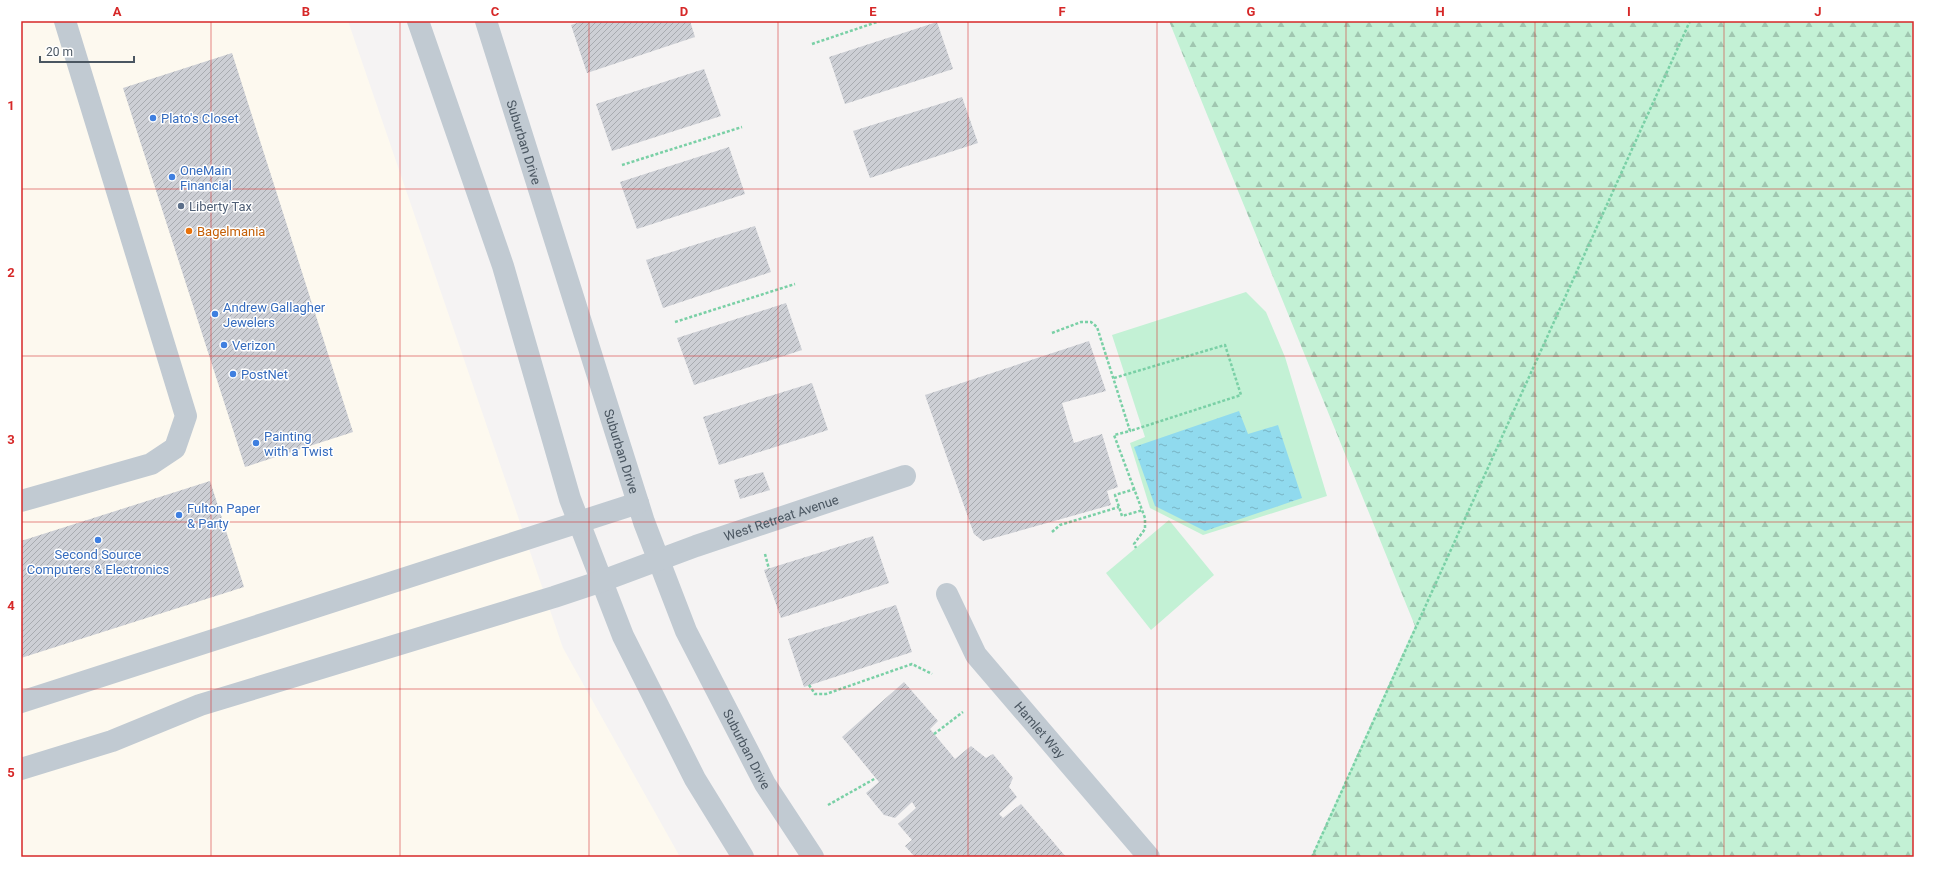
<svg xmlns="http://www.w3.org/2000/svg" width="1935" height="878" viewBox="0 0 1935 878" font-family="Roboto,sans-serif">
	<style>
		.commercial { fill: #fdf9ef }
		.forest { fill: url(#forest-firs) }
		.green { fill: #c3f1d5 }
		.water { fill: url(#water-ripples) }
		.building { fill: url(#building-hatch) }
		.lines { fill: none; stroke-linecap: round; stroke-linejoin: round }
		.path { stroke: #7ad0a6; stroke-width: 2.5; stroke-dasharray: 3 2; stroke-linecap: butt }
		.minor { stroke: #c1cad2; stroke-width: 22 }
		.grid { fill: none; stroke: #d62828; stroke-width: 1; stroke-opacity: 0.55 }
		.shop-dot { fill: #3f7fe0; stroke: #fff; stroke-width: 1.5 }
		.service-dot { fill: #5c6f8a; stroke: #fff; stroke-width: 1.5 }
		.food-dot { fill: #e8710a; stroke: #fff; stroke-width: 1.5 }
		.labels { text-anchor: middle; stroke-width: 3; stroke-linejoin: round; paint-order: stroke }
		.shop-label { font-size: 13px; fill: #366cbe; stroke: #fff; text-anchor: start }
		.street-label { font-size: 13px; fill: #4a5661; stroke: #fff }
		.service-label { font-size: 13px; fill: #4e5e75; stroke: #fff; text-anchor: start }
		.food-label { font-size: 13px; fill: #c56008; stroke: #fff; text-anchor: start }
		.neatline { fill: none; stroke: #d62828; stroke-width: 1.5 }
		.grid-label { font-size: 13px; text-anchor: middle; font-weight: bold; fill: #d62828 }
	</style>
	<defs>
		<pattern id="forest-firs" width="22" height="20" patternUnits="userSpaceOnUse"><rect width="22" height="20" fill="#c3f1d5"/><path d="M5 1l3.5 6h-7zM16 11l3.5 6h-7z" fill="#a0c6b0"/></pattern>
		<pattern id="water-ripples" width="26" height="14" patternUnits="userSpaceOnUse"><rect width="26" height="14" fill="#90daee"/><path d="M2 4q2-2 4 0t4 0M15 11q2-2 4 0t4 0" fill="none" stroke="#78b4c4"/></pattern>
		<pattern id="building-hatch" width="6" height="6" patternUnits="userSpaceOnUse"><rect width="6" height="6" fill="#cdcfd5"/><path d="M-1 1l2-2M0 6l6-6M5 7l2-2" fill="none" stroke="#a8abb0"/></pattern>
	</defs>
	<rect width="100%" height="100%" fill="#f5f3f3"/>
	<path class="commercial" d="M21,21h327l215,627 117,209h-659z"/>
	<path class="forest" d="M1169,21h745v836h-603l104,-231z"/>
	<g class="green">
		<path d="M1246,292l20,20 19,45 42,139 -124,39 -53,-27 -20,-65 15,-6 -33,-102z"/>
		<path d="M1169,520l45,55 -63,55 -45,-57z"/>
	</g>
	<path class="water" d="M1239,411l9,23 30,-9 24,73 -97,33 -50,-25 -21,-59z"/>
	<g class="building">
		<path d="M583,21h107l5,16 -108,36 -16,-48z"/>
		<path d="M937,22l16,47 -108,35 -16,-47z"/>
		<path d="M232,53l121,379 -108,35 -122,-379z"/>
		<path d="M704,69l17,47 -109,35 -16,-47z"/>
		<path d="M962,97l16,46 -108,35 -17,-47z"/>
		<path d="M729,147l16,47 -108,35 -17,-47z"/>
		<path d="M755,226l16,46 -108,36 -17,-48z"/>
		<path d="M786,303l16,47 -108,35 -17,-47z"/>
		<path d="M1089,341l17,50 -44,12 12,40 28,-9 16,53 -11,4 4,14 -128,36 -9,-7 -49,-139z"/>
		<path d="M812,383l16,47 -109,35 -16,-48z"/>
		<path d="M763,472l7,18 -30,9 -6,-19z"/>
		<path d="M210,481l34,106 -223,71v-117z"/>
		<path d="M873,536l16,47 -108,35 -17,-48z"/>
		<path d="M896,605l16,47 -108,35 -16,-48z"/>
		<path d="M904,682l34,39 -8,8 25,30 16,-13 15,12 7,-4 20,24 -4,9 8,10 -18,17 4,4 18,-14 45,53h-151l-10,-11 7,-6 -14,-16 18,-16 -4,-6 -17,16 -11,-3 -18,-22 13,-11 -37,-45z"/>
	</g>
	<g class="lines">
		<g class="path">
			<path d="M812,44l68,-23"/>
			<path d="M622,165l120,-38"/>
			<path d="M675,322l120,-38"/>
			<path d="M1052,333l29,-11h10l6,5 33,104 -16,4 31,83v11l-11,15 2,4"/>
			<path d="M1114,378l111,-33 16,50 -111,36"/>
			<path d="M1135,489l-20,6 7,21 21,-6"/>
			<path d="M1052,532l8,-7 59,-18"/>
			<path d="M765,554l4,15"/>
			<path d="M809,685l6,9h11l86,-30 20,10"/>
			<path d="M934,734l29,-22"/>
			<path d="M828,805l48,-27"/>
			<path d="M1312,857l378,-836"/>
		</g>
		<g class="minor">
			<path d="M418,21l85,245 67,233 53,137 72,143 48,78"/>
			<path id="s1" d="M486,21l158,501 42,109 79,153 48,73"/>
			<path d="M21,501l130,-37 24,-16 11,-32 -121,-395"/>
			<path id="s2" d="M947,594l29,61 173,202"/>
			<path d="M21,702l617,-199"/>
			<path id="s3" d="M21,769l91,-28 88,-36 354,-108 48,-16 94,-35 209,-70"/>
		</g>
	</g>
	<path class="grid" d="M211,21v836M400,21v836M589,21v836M778,21v836M968,21v836M1157,21v836M1346,21v836M1535,21v836M1724,21v836M21,189h1893M21,356h1893M21,522h1893M21,689h1893"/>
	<g class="shop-dot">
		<circle cx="153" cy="118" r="4"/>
		<circle cx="172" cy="177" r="4"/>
		<circle cx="215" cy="314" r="4"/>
		<circle cx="224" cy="345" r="4"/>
		<circle cx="233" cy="374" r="4"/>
		<circle cx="256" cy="443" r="4"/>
		<circle cx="179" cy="515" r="4"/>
		<circle cx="98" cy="540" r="4"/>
	</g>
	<circle class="service-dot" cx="181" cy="206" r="4"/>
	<circle class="food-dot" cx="189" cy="231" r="4"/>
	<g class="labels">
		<g class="shop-label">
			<text x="161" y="123">Plato's Closet</text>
			<text x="180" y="175">OneMain<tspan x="180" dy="15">Financial</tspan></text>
			<text x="223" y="312">Andrew Gallagher<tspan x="223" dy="15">Jewelers</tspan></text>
			<text x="232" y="350">Verizon</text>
			<text x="241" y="379">PostNet</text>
			<text x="264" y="441">Painting<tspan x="264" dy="15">with a Twist</tspan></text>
			<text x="187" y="513">Fulton Paper<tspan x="187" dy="15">&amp; Party</tspan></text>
			<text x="98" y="559" text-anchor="middle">Second Source<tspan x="98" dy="15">Computers &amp; Electronics</tspan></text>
		</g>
		<g class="street-label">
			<text dy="5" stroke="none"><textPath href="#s1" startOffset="127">Suburban Drive</textPath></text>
			<text dy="5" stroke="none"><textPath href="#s1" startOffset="451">Suburban Drive</textPath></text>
			<text dy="5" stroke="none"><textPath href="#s3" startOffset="801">West Retreat Avenue</textPath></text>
			<text dy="5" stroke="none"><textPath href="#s2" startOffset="166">Hamlet Way</textPath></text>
			<text dy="5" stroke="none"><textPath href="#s1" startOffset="775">Suburban Drive</textPath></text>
		</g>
		<g class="service-label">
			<text x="189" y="211">Liberty Tax</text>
		</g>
		<g class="food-label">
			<text x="197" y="236">Bagelmania</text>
		</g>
	</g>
	<rect width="1935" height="878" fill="none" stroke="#ffffff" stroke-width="44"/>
	<path d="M40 56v6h94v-6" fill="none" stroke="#4a5661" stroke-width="2"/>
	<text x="46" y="56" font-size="12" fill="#4a5661" stroke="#ffffff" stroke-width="3" paint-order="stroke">20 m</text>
	<rect x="22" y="22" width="1891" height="834" class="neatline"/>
	<g class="grid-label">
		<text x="117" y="16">A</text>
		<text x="306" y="16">B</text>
		<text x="495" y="16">C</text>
		<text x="684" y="16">D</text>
		<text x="873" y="16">E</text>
		<text x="1062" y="16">F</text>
		<text x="1251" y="16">G</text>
		<text x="1440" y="16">H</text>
		<text x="1629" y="16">I</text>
		<text x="1818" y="16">J</text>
		<text x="11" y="110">1</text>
		<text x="11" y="277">2</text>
		<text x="11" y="444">3</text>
		<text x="11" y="610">4</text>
		<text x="11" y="777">5</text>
	</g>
</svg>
